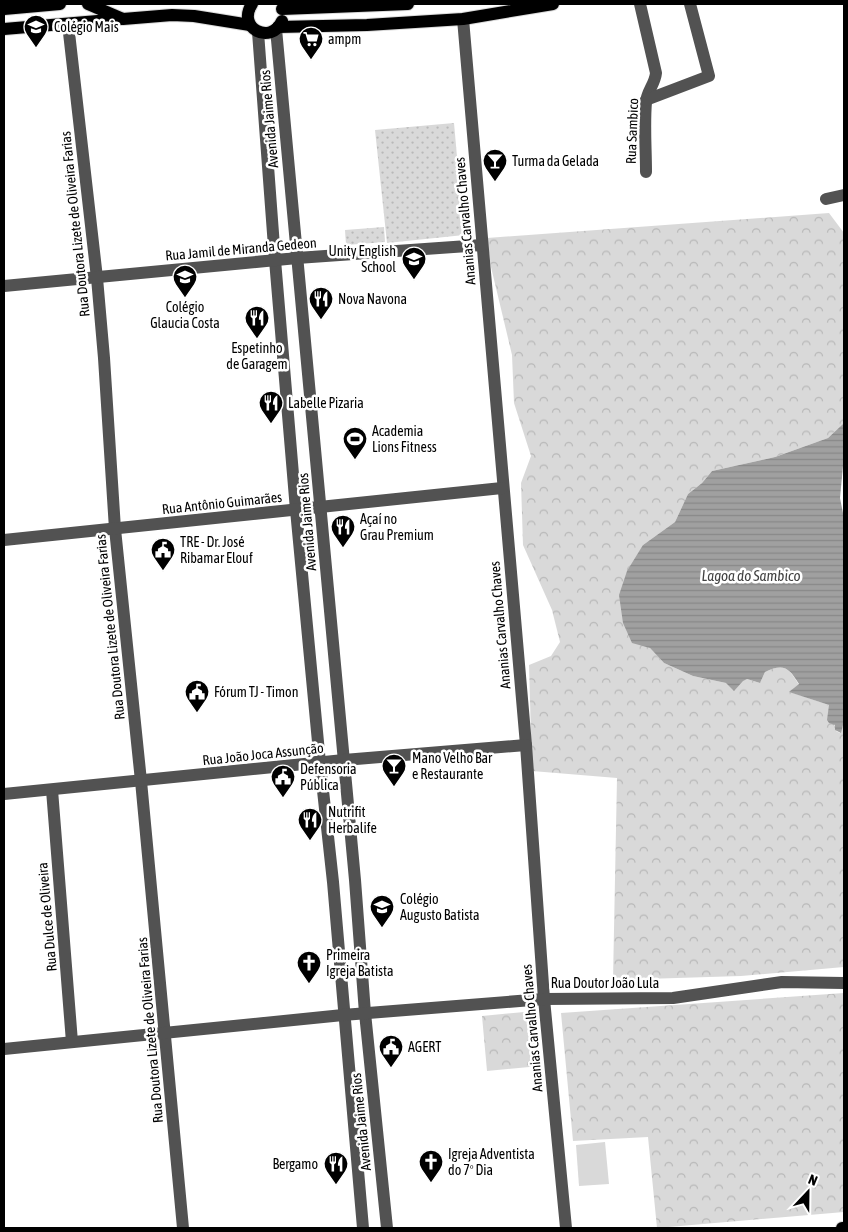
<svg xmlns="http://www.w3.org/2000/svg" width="848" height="1232" viewBox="0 0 848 1232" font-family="'Asap Condensed',sans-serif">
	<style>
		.grass { fill: url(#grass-dots) }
		.forest { fill: url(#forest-crowns) }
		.park { fill: #d9d9d9 }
		.water { fill: url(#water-rules) }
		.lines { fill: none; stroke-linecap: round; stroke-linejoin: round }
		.major-casing { stroke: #dbdbdb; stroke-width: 14 }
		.minor { stroke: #525252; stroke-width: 12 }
		.major { stroke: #000; stroke-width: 12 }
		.labels { text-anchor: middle; stroke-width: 5; stroke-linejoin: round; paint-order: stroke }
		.poi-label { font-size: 14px; fill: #000; stroke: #fff; text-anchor: start }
		.street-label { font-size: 14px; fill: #000; stroke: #fff }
		.water-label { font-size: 15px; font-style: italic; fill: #414141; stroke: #fff }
	</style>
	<defs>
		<pattern id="grass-dots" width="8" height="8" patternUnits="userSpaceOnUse" patternTransform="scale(1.25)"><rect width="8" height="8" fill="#d9d9d9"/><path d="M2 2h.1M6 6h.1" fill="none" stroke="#b8b8b8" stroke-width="1.8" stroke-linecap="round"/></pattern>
		<pattern id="forest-crowns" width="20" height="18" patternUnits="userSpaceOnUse" patternTransform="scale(1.25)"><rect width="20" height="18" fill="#d9d9d9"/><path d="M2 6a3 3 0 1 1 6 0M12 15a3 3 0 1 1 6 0" fill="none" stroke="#b8b8b8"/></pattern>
		<pattern id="water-rules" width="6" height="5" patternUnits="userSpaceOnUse" patternTransform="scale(1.25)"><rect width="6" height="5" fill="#a0a0a0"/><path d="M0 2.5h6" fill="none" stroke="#888"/></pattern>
	</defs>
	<rect width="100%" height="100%" fill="#fff"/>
	<g class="grass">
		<path d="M454,123l10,112 -77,8 -12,-113z"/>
		<path d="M384,227l1,15 -39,3 -1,-15z"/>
	</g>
	<g class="forest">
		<path d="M829,213l15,20v190l-16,15 -53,19 -63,14 -10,12 -14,11 -13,28 -32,23 7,103 14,15 29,13 33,7 21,-4 13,4 5,-11c19,-9 24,-4 34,13l-9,7 39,13 7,26 4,2 4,-12v246l-103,9 -128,4 4,-202 -85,-7 -3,-106 22,-9 9,-14 -8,-32 -29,-65 -2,-62 10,-27 -17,-53 -2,-48 -21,-88 -4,-29z"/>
		<path d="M844,993v219l-187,16 -9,-91 -75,4 -12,-128z"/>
		<path d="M535,1011l5,55 -53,5 -5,-55z"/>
	</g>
	<path class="park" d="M605,1142l4,42 -30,2 -3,-41z"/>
	<path class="water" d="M844,423v41l-1,2 -3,32 4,20v203l-3,12 -6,-3v-5l-6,-2 -2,-3 2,-15 -40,-13 10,-8c-10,-16 -15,-21 -34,-12l-5,11 -13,-4 -4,2 -9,10 -8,-8 -33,-7 -29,-13 -14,-15 -18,-5 -9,-20 -4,-28 8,-24 16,-26 32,-23 13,-28 14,-11 10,-12 63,-14 53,-19z"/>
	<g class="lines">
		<defs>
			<g id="major">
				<path d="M88,4l35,15 49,-4 22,1 56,9"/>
				<path d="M252,4c-16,24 19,42 30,17"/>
				<path d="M4,9l56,-5"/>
				<path d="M282,9l126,-5"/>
				<path d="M278,27l89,-2 96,-6 90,-15"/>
				<path d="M4,29l117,-10"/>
				<path d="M842,1228h2"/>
			</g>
		</defs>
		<use href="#major" class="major-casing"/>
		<g class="minor">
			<path d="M640,4l16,69c-1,11 -9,18 -10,29 -2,23 0,47 0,70"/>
			<path d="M463,19l63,726 18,254 22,229"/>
			<path d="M68,24l29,254 7,80 11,171 26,252 42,447"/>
			<path d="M276,29l79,851 10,133 22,215"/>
			<path d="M258,32l17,228 21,250 24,253 13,119 30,346"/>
			<path d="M646,100l63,-24 -19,-72"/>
			<path d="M826,199l18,-4"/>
			<path d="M4,286l293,-28 185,-13"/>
			<path d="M4,540l498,-52"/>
			<path d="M52,790l20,252"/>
			<path d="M4,794l340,-34 182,-15"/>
			<path d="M4,1049l339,-34 201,-16 129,-1 109,-16 62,1"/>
		</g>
		<use href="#major" class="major"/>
	</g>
	<defs>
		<symbol id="school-pin" viewBox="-11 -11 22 30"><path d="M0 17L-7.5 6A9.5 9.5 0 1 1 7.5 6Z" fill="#000" stroke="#fff"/><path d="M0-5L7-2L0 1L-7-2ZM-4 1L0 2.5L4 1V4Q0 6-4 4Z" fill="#fff"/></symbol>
		<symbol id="supermarket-pin" viewBox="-11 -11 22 30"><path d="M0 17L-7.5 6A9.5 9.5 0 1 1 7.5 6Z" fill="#000" stroke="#fff"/><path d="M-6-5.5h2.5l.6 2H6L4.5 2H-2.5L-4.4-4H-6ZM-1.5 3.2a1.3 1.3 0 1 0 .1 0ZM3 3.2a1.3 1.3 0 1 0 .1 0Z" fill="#fff"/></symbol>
		<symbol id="bar-pin" viewBox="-11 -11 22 30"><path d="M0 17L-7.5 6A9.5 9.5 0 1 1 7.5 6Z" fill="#000" stroke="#fff"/><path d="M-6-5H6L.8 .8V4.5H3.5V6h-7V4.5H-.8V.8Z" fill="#fff"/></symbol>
		<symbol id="restaurant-pin" viewBox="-11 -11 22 30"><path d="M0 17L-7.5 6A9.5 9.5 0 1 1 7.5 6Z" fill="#000" stroke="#fff"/><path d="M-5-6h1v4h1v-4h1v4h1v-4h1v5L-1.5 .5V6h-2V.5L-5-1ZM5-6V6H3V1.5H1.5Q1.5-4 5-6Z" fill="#fff"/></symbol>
		<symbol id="stadium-pin" viewBox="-11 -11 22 30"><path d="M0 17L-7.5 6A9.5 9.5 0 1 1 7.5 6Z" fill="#000" stroke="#fff"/><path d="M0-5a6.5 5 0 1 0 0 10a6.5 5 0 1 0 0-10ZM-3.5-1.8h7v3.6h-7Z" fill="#fff"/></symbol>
		<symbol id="civic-pin" viewBox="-11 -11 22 30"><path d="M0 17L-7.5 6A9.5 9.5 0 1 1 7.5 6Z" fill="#000" stroke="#fff"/><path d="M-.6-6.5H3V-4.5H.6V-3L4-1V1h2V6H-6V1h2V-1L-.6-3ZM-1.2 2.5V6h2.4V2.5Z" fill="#fff"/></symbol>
		<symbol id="church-pin" viewBox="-11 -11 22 30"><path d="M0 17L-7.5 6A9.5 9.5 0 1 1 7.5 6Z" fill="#000" stroke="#fff"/><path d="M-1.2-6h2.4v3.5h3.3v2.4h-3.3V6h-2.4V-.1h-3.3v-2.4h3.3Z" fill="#fff"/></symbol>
	</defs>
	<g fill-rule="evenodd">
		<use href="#school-pin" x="22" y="13" width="28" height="38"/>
		<use href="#supermarket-pin" x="297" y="25" width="28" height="38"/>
		<use href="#bar-pin" x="481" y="147" width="28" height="38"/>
		<use href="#school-pin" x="400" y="245" width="28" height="38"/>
		<use href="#school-pin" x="171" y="263" width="28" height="38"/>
		<use href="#restaurant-pin" x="307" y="285" width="28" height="38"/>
		<use href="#restaurant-pin" x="243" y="304" width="28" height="38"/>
		<use href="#restaurant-pin" x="257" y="389" width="28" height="38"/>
		<use href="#stadium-pin" x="341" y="425" width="28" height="38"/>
		<use href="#restaurant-pin" x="329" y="513" width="28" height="38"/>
		<use href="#civic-pin" x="149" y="536" width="28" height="38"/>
		<use href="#civic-pin" x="183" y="678" width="28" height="38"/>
		<use href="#bar-pin" x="380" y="752" width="28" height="38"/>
		<use href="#civic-pin" x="269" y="763" width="28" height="38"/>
		<use href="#restaurant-pin" x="296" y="806" width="28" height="38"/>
		<use href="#school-pin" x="368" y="893" width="28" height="38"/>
		<use href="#church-pin" x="295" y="949" width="28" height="38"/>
		<use href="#civic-pin" x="377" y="1033" width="28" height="38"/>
		<use href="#church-pin" x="417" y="1148" width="28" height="38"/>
		<use href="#restaurant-pin" x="322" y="1150" width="28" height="38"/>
	</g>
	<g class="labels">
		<g class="poi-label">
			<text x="54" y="32">Colégio Mais</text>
			<text x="328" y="44">ampm</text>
			<text x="512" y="166">Turma da Gelada</text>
			<text x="396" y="256" text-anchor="end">Unity English<tspan x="396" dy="16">School</tspan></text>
			<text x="338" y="304">Nova Navona</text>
			<text x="185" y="312" text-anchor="middle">Colégio<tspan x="185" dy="16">Glaucia Costa</tspan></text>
			<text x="257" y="353" text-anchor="middle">Espetinho<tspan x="257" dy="16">de Garagem</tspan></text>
			<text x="288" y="408">Labelle Pizaria</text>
			<text x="372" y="436">Academia<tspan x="372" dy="16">Lions Fitness</tspan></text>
			<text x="360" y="524">Açaí no<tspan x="360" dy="16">Grau Premium</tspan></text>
			<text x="180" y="547">TRE - Dr. José<tspan x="180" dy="16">Ribamar Elouf</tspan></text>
			<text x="214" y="697">Fórum TJ - Timon</text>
			<text x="412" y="763">Mano Velho Bar<tspan x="412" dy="16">e Restaurante</tspan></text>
			<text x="300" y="774">Defensoria<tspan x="300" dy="16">Pública</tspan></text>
			<text x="328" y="817">Nutrifit<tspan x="328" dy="16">Herbalife</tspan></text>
			<text x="400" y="904">Colégio<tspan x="400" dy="16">Augusto Batista</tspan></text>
			<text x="326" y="960">Primeira<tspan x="326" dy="16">Igreja Batista</tspan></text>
			<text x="408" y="1052">AGERT</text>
			<text x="448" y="1159">Igreja Adventista<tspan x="448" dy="16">do 7º Dia</tspan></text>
			<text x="318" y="1169" text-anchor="end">Bergamo</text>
		</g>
		<g class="street-label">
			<text transform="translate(269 119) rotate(-95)" y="5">Avenida Jaime Rios</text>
			<text transform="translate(632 131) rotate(-88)" y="5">Rua Sambico</text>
			<text transform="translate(465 221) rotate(-95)" y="5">Ananias Carvalho Chaves</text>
			<text transform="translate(75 224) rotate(-96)" y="5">Rua Doutora Lizete de Oliveira Farias</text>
			<text transform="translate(241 249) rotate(-5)" y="5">Rua Jamil de Miranda Gedeon</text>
			<text transform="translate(222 503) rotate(-6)" y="5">Rua Antônio Guimarães</text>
			<text transform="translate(307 522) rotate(-95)" y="5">Avenida Jaime Rios</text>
			<text transform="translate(500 625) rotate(-95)" y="5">Ananias Carvalho Chaves</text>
			<text transform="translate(110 627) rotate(-96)" y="5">Rua Doutora Lizete de Oliveira Farias</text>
			<text transform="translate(263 754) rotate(-6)" y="5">Rua João Joca Assunção</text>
			<text transform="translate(47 917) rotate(-95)" y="5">Rua Dulce de Oliveira</text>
			<text x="605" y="988">Rua Doutor João Lula</text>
			<text transform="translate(532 1028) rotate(-95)" y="5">Ananias Carvalho Chaves</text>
			<text transform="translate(150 1030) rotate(-95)" y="5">Rua Doutora Lizete de Oliveira Farias</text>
			<text transform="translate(361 1122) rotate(-96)" y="5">Avenida Jaime Rios</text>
		</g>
		<g class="water-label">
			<text x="751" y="581">Lagoa do Sambico</text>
		</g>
	</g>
	<rect width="848" height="1232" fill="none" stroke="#000000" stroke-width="10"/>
	<g transform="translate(808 1192) rotate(22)" stroke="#ffffff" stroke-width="4" paint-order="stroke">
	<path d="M0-4L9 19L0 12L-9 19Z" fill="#000000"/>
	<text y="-8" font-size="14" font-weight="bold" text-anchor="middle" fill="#000000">N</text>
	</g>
</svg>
